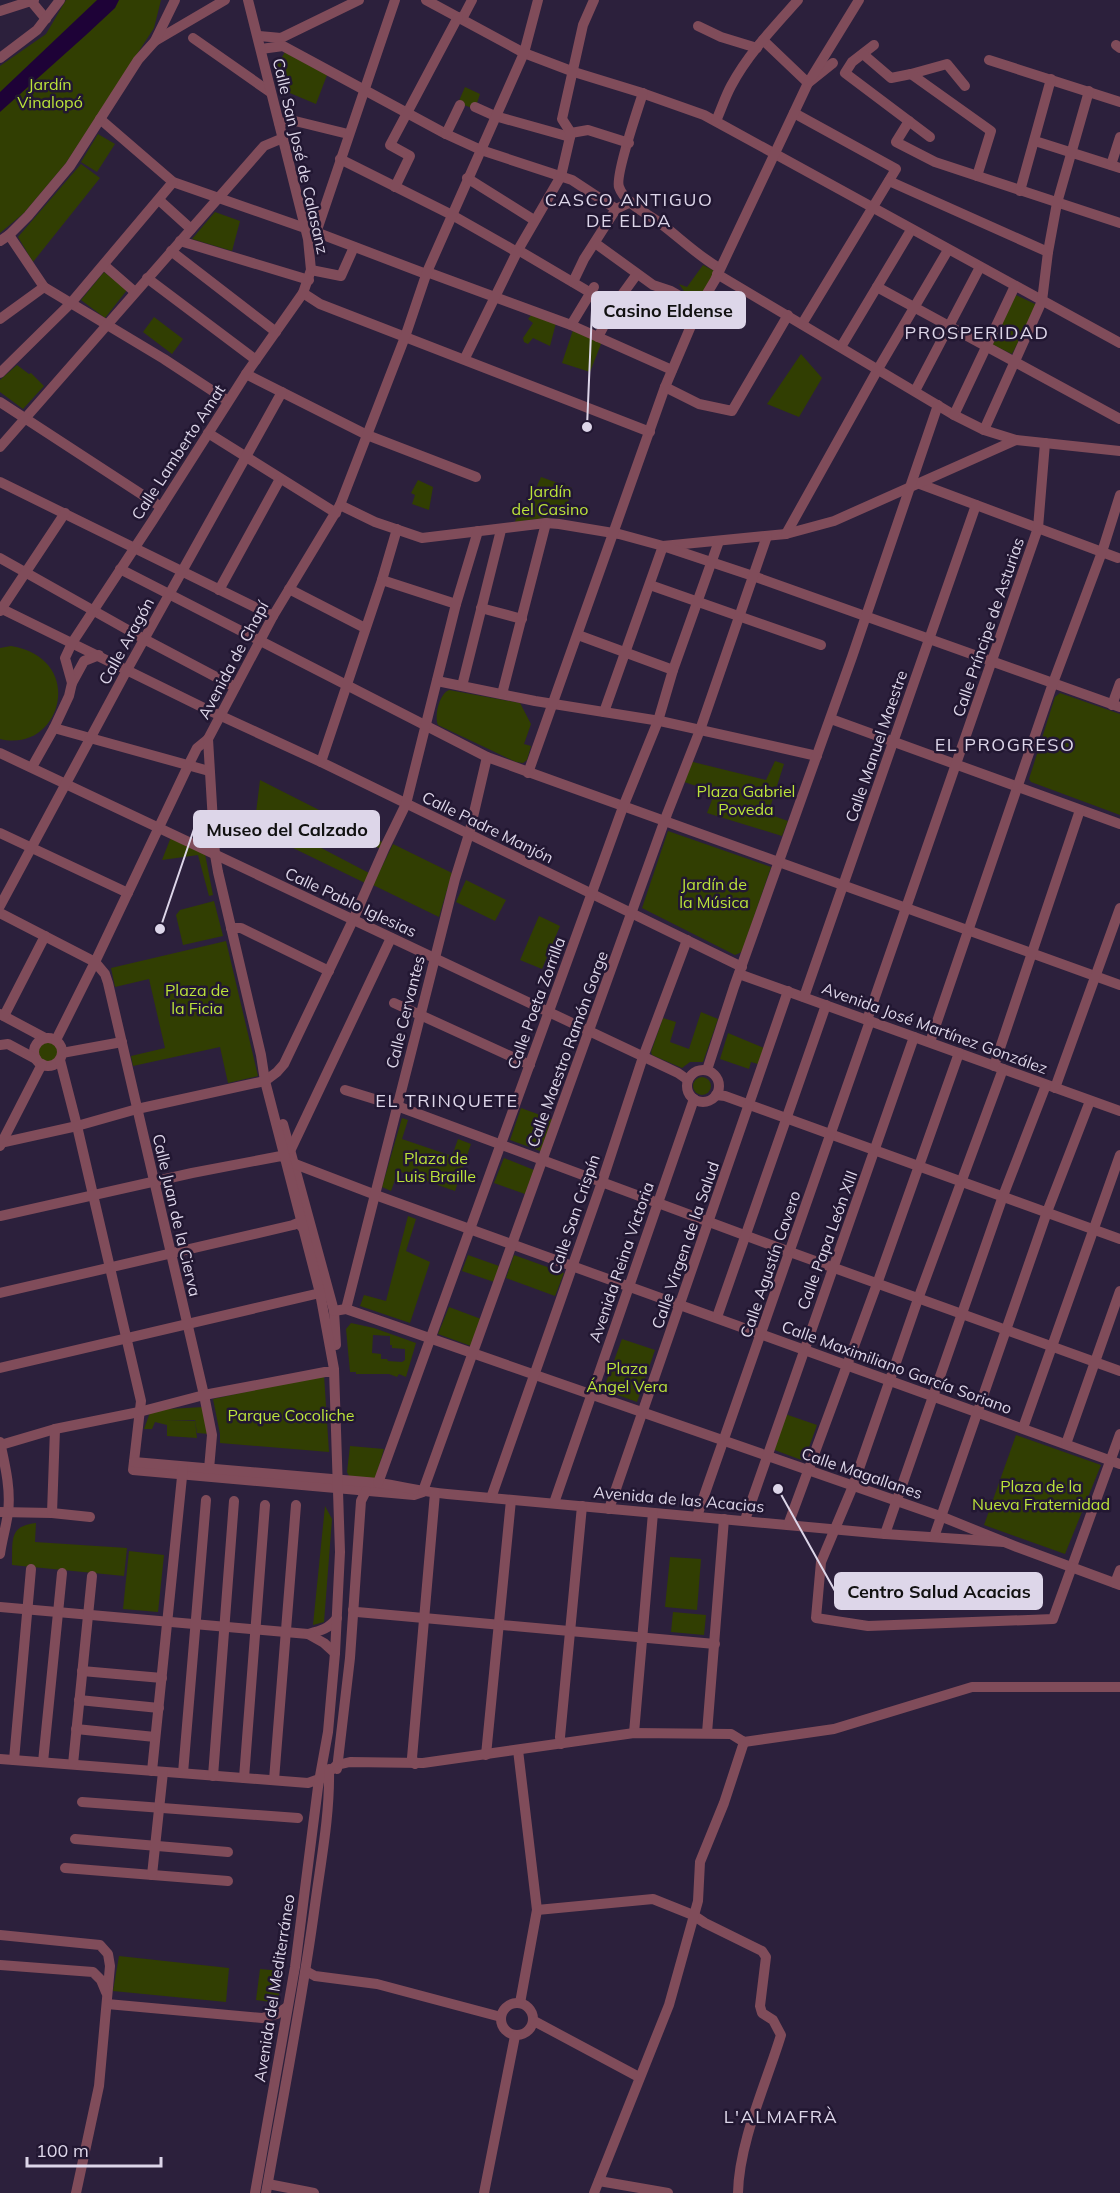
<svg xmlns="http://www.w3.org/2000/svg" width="1120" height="2193" viewBox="0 0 1120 2193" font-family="Mulish,sans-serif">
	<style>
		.green { fill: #313e02; fill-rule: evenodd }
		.water { fill: #1e0237 }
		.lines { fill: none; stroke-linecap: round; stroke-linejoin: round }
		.minor { stroke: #804c5a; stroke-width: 10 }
		.labels { text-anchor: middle; stroke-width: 5; stroke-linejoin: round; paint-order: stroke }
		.park-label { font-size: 16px; fill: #bce43a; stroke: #221732 }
		.street-label { font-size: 16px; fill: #ddd6e9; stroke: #221732 }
		.neighbourhood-label { font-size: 18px; letter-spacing: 1.5px; fill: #ddd6e9; stroke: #221732 }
		.leader { fill: none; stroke: #ddd6e9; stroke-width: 2 }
		.callout-dot { fill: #ddd6e9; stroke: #221732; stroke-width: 2 }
		.callout { fill: #ddd6e9; stroke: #ddd6e9; stroke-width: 2 }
		.callout-label { font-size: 18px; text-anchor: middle; font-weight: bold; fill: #111 }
	</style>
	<rect width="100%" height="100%" fill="#2c203c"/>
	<g class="green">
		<path d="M66,0h95l-7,28 -88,135 -42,50 -24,20v-167l46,-32z"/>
		<path d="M285,52l42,23 -11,29 -38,-16 -4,-18z"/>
		<path d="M465,87l15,7 -5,15 -17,-6z"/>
		<path d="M98,134l17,10 -18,28 -16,-10z"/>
		<path d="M81,164l19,14 -67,84 -15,-25z"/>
		<path d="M215,212l25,9 -8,30 -40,-12z"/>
		<path d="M703,265l13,7 -19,29 -9,-4 -9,-13 8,3z"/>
		<path d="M104,272l23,18 -22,28 -24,-18z"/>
		<path d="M1016,295l21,10 -25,49 -21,-10z"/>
		<path d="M533,313l23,10 -6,23 -17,-8 -5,6 -4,-2 -1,-4 10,-15 -5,-4z"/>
		<path d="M154,317l29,22 -11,15 -29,-22z"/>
		<path d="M574,327l29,12 -13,33 -28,-9z"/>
		<path d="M801,354l21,24 -23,39 -32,-13z"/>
		<path d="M17,365l12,9 2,-1 13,13 -21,23 -23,-17v-12z"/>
		<path d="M541,477l31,11 -8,30 -13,-1 -36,5 6,-17 7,1z"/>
		<path d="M418,480l15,7 -4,23 -17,-6 3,-9 -4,-2z"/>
		<path d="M11,646c77,13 50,108 -11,93v-91z"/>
		<path d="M449,690l71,13 11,21 -7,20 7,2 -4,14 -4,3 -7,-1 -78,-37c-4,-9 1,-31 11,-35z"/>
		<path d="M1060,693l60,21v101l-89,-33 -2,-3 26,-82z"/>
		<path d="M689,761l77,19 9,-19 9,3 -16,50 20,7 -6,15 -75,-23 8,-21 -34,-11z"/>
		<path d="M260,780l124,63 -3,6 -68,-30 -9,20 65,34 -4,10 -111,-54z"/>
		<path d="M668,831l103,36 -29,85 -7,3 -93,-47z"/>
		<path d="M171,837l34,17 8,41 -4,1 -11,-41 -36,5z"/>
		<path d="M393,844l59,29 -13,44 -66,-32z"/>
		<path d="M466,880l40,20 -11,21 -39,-19z"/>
		<path d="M214,901l9,35 -40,9 -7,-30 4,-5z"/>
		<path d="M539,916l21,10 -18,43 -22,-9z"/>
		<path d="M226,941l32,135 -30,7 -8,-36 -87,19 -2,-10 34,-8 -16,-69 -34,8 -4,-19z"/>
		<path d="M701,1012l17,7 -15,43h-13l-8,6 -30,-13 -1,-3 12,-34 13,4 -6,20 19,7z"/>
		<path d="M728,1033l36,15 -6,16 -7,-2 -2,7 -29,-10z"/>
		<circle cx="48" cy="1052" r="10"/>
		<circle cx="702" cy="1086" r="9"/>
		<path d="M521,1108l33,12 -11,32 -33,-12z"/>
		<path d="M402,1118l6,2 -6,19 50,17 6,-17 13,5 -16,47 -57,-20 -7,20 -9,-4z"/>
		<path d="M504,1158l30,12 -9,24 -31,-11z"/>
		<path d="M408,1216l8,3 -10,32 24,11 -20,61 -50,-17 4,-11 22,6z"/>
		<path d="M468,1255l31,11 -5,16 -32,-11z"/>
		<path d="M514,1255l50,18 -9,23 -49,-18z"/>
		<path d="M449,1307l32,12 -10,27 -33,-12z"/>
		<path d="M351,1323l23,5 42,15 -10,34 -7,-3 -2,3 -8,-3h-33v-2h-6l-4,-43zM373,1335l17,1v9h2v3l13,1v11l-3,2 -14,-1 -1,-2h-6v-5l-9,-1z"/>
		<path d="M622,1339l33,11 -18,52 -30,-11 -2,-6z"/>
		<path d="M324,1375l5,77 -109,-9v-9l-7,-35z"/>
		<path d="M203,1407l7,27 -13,-1 -2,-13h-27l27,1 2,17 -30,-2v-11l-12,-3 -3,7h-8l7,-19z"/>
		<path d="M785,1414l32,11 -13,36 -32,-12z"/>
		<path d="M1016,1435l85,30 -36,89 -81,-29z"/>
		<path d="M350,1446l34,3 -9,31 -26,-4 -2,-4z"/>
		<path d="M325,1506l7,13 -8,103 -11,3z"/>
		<path d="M36,1523l-1,19 92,6 -3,28 -112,-11c1,-24 -4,-39 24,-42z"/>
		<path d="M129,1551l35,4 -6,57 -35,-3z"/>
		<path d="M670,1557l31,2 -4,51 -32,-3z"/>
		<path d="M673,1612l33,3 -2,20 -33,-3z"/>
		<path d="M119,1956l110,12 -3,34 -113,-11z"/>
		<path d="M260,1969l22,2 -4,32 -22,-3z"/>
	</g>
	<path class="water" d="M97,0h22l-4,8 -29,27 -86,77v-20z"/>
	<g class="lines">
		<g class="minor">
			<path d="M426,0l98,53 50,19 65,20 65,23 416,228"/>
			<path d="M31,1l15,18"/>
			<path d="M0,11l34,-11"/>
			<path d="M462,19l10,-19"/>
			<path d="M698,26l23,11 36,11"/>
			<path d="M259,36l22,2 78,-38"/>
			<path d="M193,38l77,54"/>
			<path d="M763,40l45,43 25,-20"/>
			<path d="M155,41l70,-41"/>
			<path d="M874,45l-22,17 -7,11 85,64"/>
			<path d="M1116,45l4,3"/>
			<path d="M261,49l22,-3 163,88 35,16 91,30 44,29"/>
			<path d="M863,54l28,24 20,-4 36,-10 18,22"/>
			<path d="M0,58l37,-28 23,-30"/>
			<path d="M989,60l131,42"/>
			<path d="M911,74l80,57 -14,45"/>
			<path d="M643,93c-5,15 -28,83 -24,94 6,17 28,26 41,36 20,15 37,32 59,45"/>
			<path d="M475,107l20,9 75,21"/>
			<path d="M794,113l102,56 -94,155"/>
			<path d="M100,119l73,63 132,46 121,46"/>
			<path d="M716,121c5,-11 9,-24 15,-35 17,-32 43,-59 67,-86"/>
			<path d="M909,121l-13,21 39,20 185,61"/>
			<path d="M279,123l16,-2 53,13"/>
			<path d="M571,133l17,-3 41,13"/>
			<path d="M446,134l14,-29"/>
			<path d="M1035,141l85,27"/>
			<path d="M340,159l112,56 65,37"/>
			<path d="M1111,165l9,-28"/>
			<path d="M467,178l67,42"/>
			<path d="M889,181l159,71"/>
			<path d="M395,187l15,-31 -20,-11 68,-128"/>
			<path d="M1020,191l31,-112"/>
			<path d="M159,200l32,29"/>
			<path d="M316,233l79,-233"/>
			<path d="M9,235l35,52 120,72 64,42"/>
			<path d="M0,241l9,-6 19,-19 42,-50 68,-106 17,-19 20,-41"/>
			<path d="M180,241l129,39"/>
			<path d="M595,243l58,42 18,6 28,16"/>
			<path d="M518,250l73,43"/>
			<path d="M171,251l105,81"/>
			<path d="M104,265l31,27"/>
			<path d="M311,270l30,6 13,-29"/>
			<path d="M427,272l144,53 101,45"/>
			<path d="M717,274l237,141 30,15 32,10 104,11"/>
			<path d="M147,278l109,82"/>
			<path d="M573,282l11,-23 32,-50 15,-7"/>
			<path d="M877,287l243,132"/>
			<path d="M303,293l17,11 330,128"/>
			<path d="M0,319l44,-32"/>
			<path d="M571,325l23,-38"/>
			<path d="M598,337l18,-34 21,-29"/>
			<path d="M841,347l70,-117"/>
			<path d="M465,358l53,-108 43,-74 10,-43 -9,-14 21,-94 11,-25"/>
			<path d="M0,373l71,-70 102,-121"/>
			<path d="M246,374l121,61 109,42"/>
			<path d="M665,387l34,17 33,7 56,-96"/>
			<path d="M915,391l65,-124"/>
			<path d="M0,402l161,105"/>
			<path d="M954,415l61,-129"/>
			<path d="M984,430l58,-129 6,-49 9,-49 32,-112"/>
			<path d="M208,433l128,80"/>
			<path d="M0,447l264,-301 19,-8"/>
			<path d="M0,482l273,134"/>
			<path d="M920,484l198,74"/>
			<path d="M340,505l35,17 47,16 124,-15 13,1 60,10 44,12 123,-12 48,-13 182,-81"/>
			<path d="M786,534l92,-165 70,-119"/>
			<path d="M0,558l144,81 91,48"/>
			<path d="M120,569l367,188 633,228"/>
			<path d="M382,580l74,24"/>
			<path d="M650,585l171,60"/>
			<path d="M289,589l76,39"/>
			<path d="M219,590l61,-111"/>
			<path d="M0,608l206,101 115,53 421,205"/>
			<path d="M481,608l41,11"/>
			<path d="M0,611l65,-98"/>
			<path d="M578,635l95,35"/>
			<path d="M437,681l98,20 125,20 157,35"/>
			<path d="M72,683l12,-22 15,-6"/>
			<path d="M462,686l39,-156"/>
			<path d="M502,694l44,-171"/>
			<path d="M1112,705l8,-22"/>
			<path d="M604,712l59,-166 90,30 367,131"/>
			<path d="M831,719l289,105"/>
			<path d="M54,728l155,43"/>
			<path d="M0,753l678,320 10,7"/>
			<path d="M321,762l61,-182 15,-51"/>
			<path d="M32,767l22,-39 15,-32 3,-13 -7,-25 7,-15 81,-123 93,-146 57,-81 8,-23 -3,-31 -60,-239"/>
			<path d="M528,773l137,-386 34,-80 16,-27 93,-197 51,-83"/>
			<path d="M0,833l128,60"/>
			<path d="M0,906l127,-236 155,-278"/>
			<path d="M0,913l95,49 10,12 3,9 96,412 8,40 -3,34 1,5"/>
			<path d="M231,928h10l88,43"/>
			<path d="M739,974l381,137"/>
			<path d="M804,997l172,-492"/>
			<path d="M394,1003l136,62"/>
			<path d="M0,1014l45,24"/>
			<path d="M4,1016l41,-80"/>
			<path d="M867,1020l171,-492 7,-85"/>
			<circle cx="48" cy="1052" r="14"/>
			<path d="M56,1040l39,-78 93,-196 9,-18 11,-9"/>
			<path d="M930,1042l123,-359 49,-131 18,-57"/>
			<path d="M0,1045l8,-1 28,15"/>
			<path d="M62,1053l60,-11"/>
			<path d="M60,1060l17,66 64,275 -8,69 281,25 9,-3"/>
			<path d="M994,1066l86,-256"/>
			<path d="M1003,1069l-85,230 -65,187 -32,76 -5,56 52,8 185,-7 67,-185"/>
			<path d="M707,1070l27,-83 118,-330 86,-252"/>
			<circle cx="703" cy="1086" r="16"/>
			<path d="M1055,1088l65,-180"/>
			<path d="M345,1090l52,16 393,146 330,119"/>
			<path d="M716,1095l9,1 395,143"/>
			<path d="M283,1124l51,187 2,34"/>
			<path d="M0,1143l77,-17 60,-17 128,-28 12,-9 7,-8 69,-144 32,-73 21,-43 50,-200 22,-73"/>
			<path d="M0,1146l42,-82"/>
			<path d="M291,1149l100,-211"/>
			<path d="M0,1216l192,-43 89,-17 14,8 86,33 739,267"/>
			<path d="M0,1293l293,-68 5,-2 6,6"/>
			<path d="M346,1309l109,-430 14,-45 18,-77"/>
			<path d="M334,1311l12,-2 594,207 77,31 103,38"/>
			<path d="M717,1317l109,-312"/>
			<path d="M0,1368l320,-75"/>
			<path d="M1023,1428l97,-273"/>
			<path d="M0,1442c5,23 11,47 8,71 -2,14 -6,27 -8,41"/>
			<path d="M1066,1444l54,-153"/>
			<path d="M1,1445l54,-16 84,-17 65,-17 121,-23h9"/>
			<path d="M134,1462l244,21c23,3 45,9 69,11l438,40 119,8"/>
			<path d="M378,1483l245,-676 35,-86 15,-51 46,-129"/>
			<path d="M423,1491l244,-677 33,-84 67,-194"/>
			<path d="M491,1498l111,-316 41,-125 44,-117"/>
			<path d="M554,1503l140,-404"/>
			<path d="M609,1509l179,-518"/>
			<path d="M0,1512l52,1 38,4"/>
			<path d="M52,1513l3,-84"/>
			<path d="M697,1516l173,-495"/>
			<path d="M745,1520l169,-483"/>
			<path d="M788,1525l89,-241 82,-231"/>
			<path d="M885,1534l118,-338 43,-111"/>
			<path d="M934,1537l113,-325 43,-111"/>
			<path d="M1115,1583l5,-13"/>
			<path d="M0,1607l308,27c12,-3 21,-5 29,-16"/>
			<path d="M353,1610l4,2 358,32"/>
			<path d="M308,1634l16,9 11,10"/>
			<path d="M82,1671l80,7"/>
			<path d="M79,1700l80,8"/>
			<path d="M76,1729l79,8"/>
			<path d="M634,1733l19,-220"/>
			<path d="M707,1733l17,-214"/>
			<path d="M561,1744l-1,-7 22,-231"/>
			<path d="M518,1750l19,160 -17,93"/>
			<path d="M486,1755l25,-255"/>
			<path d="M0,1759l308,24 14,-5 15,-13 13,-3 73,1 211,-30 97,1 13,8 90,-13 138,-42h148"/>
			<path d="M14,1760l17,-191"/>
			<path d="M43,1762l19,-189"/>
			<path d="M73,1764l19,-188"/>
			<path d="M415,1764l-3,-6 23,-265"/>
			<path d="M337,1769l13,-111 11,-157 5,-10"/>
			<path d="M152,1771l31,-304"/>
			<path d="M183,1773l23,-273"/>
			<path d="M213,1776l21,-275"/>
			<path d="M244,1778l21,-273"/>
			<path d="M274,1780l22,-275"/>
			<path d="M82,1802l216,16"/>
			<path d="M75,1839l153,13"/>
			<path d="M65,1868l163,13"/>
			<path d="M152,1875l11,-103"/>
			<path d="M537,1910l116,-11 40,16 12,8 57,28 4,6 -6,49 2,7 11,7 8,15c-15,49 -42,107 -43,158"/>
			<path d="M0,1935l100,10 8,9 2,12 -11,120 -23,107"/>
			<path d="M0,1965l93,7 8,8 5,12"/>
			<path d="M306,1971l9,5 62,8 124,33"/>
			<circle cx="517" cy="2019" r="16"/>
			<path d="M107,2004l155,14 15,-4 10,-7"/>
			<path d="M534,2021l103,55h3"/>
			<path d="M599,2181l69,12"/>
			<path d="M268,2184l46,9"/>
			<path d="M255,2193l40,-226 23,-180 10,-55 7,-79 5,-101 -6,-183 -14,-76 -55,-212 -4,-26 -43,-183 -3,-17 -7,-116 65,-123 67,-111 65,-168 22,-65 97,-219 14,-53"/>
			<path d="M266,2193c17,-96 36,-191 49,-288 6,-45 15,-90 14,-136"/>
			<path d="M484,2193l31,-157"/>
			<path d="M594,2193l75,-188 29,-104 2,-39 24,-59 20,-61"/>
		</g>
	</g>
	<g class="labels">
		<g class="park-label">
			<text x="50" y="90">Jardín<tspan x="50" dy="18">Vinalopó</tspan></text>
			<text x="550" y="497">Jardín<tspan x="550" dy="18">del Casino</tspan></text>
			<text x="746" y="797">Plaza Gabriel<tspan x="746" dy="18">Poveda</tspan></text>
			<text x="714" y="890">Jardín de<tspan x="714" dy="18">la Música</tspan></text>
			<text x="197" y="996">Plaza de<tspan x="197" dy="18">la Ficia</tspan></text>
			<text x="436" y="1164">Plaza de<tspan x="436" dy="18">Luis Braille</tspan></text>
			<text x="627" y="1374">Plaza<tspan x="627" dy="18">Ángel Vera</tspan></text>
			<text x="291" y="1421">Parque Cocoliche</text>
			<text x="1041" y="1492">Plaza de la<tspan x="1041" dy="18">Nueva Fraternidad</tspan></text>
		</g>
		<g class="street-label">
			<text transform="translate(301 156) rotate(77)" y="6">Calle San José de Calasanz</text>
			<text transform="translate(178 452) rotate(-57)" y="6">Calle Lamberto Amat</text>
			<text transform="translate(988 627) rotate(-71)" y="6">Calle Príncipe de Asturias</text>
			<text transform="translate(126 641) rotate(-61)" y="6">Calle Aragón</text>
			<text transform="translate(233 660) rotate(-62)" y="6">Avenida de Chapí</text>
			<text transform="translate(876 746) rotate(-71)" y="6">Calle Manuel Maestre</text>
			<text transform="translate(488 827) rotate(26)" y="6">Calle Padre Manjón</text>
			<text transform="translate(351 902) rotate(25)" y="6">Calle Pablo Iglesias</text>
			<text transform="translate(536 1003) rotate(-70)" y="6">Calle Poeta Zorrilla</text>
			<text transform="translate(405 1012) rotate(-76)" y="6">Calle Cervantes</text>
			<text transform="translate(935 1028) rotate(20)" y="6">Avenida José Martínez González</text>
			<text transform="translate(567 1049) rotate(-70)" y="6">Calle Maestro Ramón Gorge</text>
			<text transform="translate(574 1214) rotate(-71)" y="6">Calle San Crispín</text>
			<text transform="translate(177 1215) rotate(77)" y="6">Calle Juan de la Cierva</text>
			<text transform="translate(827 1240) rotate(-70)" y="6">Calle Papa León XIII</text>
			<text transform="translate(685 1245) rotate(-71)" y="6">Calle Virgen de la Salud</text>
			<text transform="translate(621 1262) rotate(-71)" y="6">Avenida Reina Victoria</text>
			<text transform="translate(770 1264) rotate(-71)" y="6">Calle Agustín Cavero</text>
			<text transform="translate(897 1367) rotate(20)" y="6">Calle Maximiliano García Soriano</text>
			<text transform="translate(862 1473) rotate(19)" y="6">Calle Magallanes</text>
			<text transform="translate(679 1499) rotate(5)" y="6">Avenida de las Acacias</text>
			<text transform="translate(274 1988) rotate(-81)" y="6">Avenida del Mediterráneo</text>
		</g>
		<g class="neighbourhood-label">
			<text x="629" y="206">CASCO ANTIGUO<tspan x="629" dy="21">DE ELDA</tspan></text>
			<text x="977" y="339">PROSPERIDAD</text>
			<text x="1005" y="751">EL PROGRESO</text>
			<text x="447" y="1107">EL TRINQUETE</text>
			<text x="781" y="2123">L'ALMAFRÀ</text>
		</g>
	</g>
	<path class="leader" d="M587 427L592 310M160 929L194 829M778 1489L835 1591"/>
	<g class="callout-dot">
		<circle cx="587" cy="427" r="6"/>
		<circle cx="160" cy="929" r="6"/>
		<circle cx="778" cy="1489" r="6"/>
	</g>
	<g class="callout">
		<rect x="592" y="292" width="153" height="36" rx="6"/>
		<rect x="194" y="811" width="185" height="36" rx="6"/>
		<rect x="835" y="1573" width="207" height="36" rx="6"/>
	</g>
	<g class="callout-label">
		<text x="668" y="317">Casino Eldense</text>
		<text x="287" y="836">Museo del Calzado</text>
		<text x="939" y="1598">Centro Salud Acacias</text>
	</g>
	<path d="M27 2157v9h134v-9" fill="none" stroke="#ddd6e9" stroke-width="3"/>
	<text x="36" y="2157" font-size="18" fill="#ddd6e9" stroke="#221732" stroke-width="4.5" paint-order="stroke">100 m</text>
</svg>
